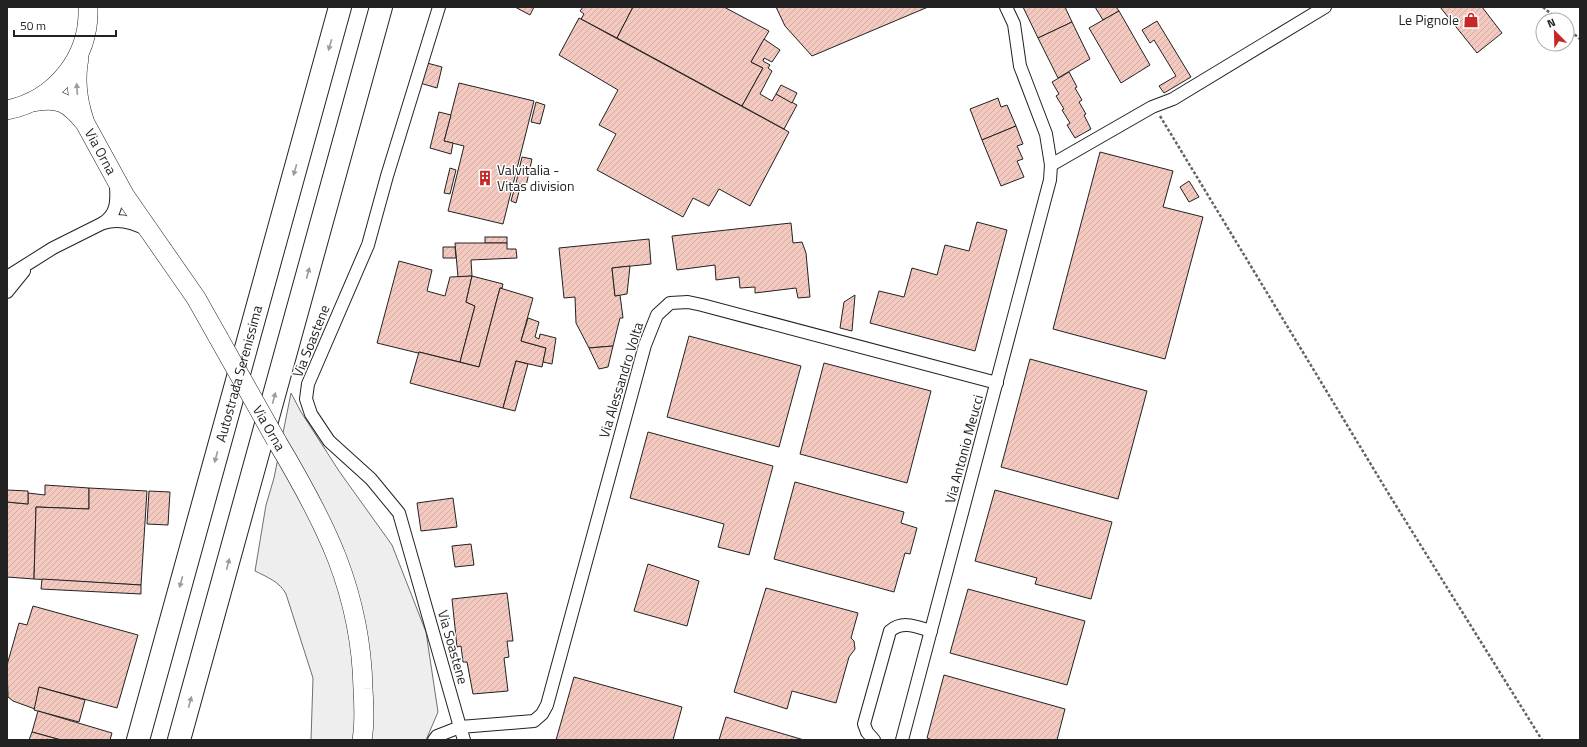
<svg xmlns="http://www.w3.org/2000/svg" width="1587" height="747" viewBox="0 0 1587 747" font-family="'Titillium Web',sans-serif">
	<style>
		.grass { fill: #eee; stroke: #6f6f6f }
		.building { fill: url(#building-hatch); stroke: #222 }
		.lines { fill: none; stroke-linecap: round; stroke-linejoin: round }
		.minor-casing { stroke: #222; stroke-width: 14 }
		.primary-casing { stroke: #222; stroke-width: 20 }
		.motorway-casing { stroke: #222; stroke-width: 24 }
		.path { stroke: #646464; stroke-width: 2.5; stroke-dasharray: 3 2; stroke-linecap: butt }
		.minor { stroke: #fff; stroke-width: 12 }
		.primary { stroke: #fff; stroke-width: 19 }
		.motorway { stroke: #fff; stroke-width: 22 }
		.primary-bridge-casing { stroke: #222; stroke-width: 20; stroke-linecap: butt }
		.primary-bridge { stroke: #fff; stroke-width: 19 }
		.oneway { fill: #9c9c9c }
		.labels { text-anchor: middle; stroke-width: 3; stroke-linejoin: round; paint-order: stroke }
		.poi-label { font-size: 14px; fill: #222; stroke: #fff; text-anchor: end }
		.street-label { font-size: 14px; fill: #222; stroke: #fff }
	</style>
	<defs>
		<pattern id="building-hatch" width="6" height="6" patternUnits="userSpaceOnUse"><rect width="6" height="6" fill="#f3c9c0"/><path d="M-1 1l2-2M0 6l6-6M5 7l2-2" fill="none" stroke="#d0aca5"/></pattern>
	</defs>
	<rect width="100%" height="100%" fill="#fff"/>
	<path class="grass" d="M291,393l10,19 38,59 53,74 34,87 12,80 -12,28h-115l2,-62 -27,-84c-6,-12 -19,-17 -31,-23l11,-66 8,-27z"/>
	<g class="building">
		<path d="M515,7h19l-4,8z"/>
		<path d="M583,7h50l-16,31 -36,-19 3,-5 -4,-3z"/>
		<path d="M633,7h91l45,24 -18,31 12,6 -21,38 -125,-68z"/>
		<path d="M776,7h152l-116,49 -27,-30z"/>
		<path d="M1023,7h42l7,15 -34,16z"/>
		<path d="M1095,7h21l3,4 -16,9z"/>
		<path d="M1440,7h42l20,26 -25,20z"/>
		<path d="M1119,11l31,54 -29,18 -32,-55z"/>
		<path d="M579,18l210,114 -39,74 -31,-17 -10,17 -16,-8 -10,19 -86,-47 19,-36 -17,-9 19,-35 -59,-35z"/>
		<path d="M1157,21l34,56 -27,16 -5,-7 17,-10 -22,-36 -4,3 -8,-13z"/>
		<path d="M1072,22l18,37 -32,19 -20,-40z"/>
		<path d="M764,39l16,11 -8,12 -8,-4 -1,3 7,4 -2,3 4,3 -12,23 12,7 4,-7 21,11 -13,24 -42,-23 21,-38 -12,-6z"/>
		<path d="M427,63l15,4 -5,21 -17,-5z"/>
		<path d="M1069,72l8,15 -2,1 7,12 -3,2 7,12 -2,1 7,14 -16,9 -8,-13 3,-2 -8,-13 2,-1 -8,-13 3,-2 -7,-12z"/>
		<path d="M459,83l75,18 -31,123 -55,-13 16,-65 -20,-5z"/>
		<path d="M781,85l16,8 -5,10 -16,-9z"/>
		<path d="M998,98l3,9 6,-2 9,21 -34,14 -12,-31z"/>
		<path d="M536,102l9,3 -5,19 -9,-2z"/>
		<path d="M439,112l12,3 -7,26 9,2 -2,11 -21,-6z"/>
		<path d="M1016,126l7,18 -6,2 6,13 -6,2 7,16 -23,9 -19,-46z"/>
		<path d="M1100,152l73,19 -10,36 40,10 -38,142 -112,-30z"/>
		<path d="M522,157l10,2 -6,27 -10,-3z"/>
		<path d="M450,168l6,2 -6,24 -6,-1z"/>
		<path d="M1189,181l10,16 -10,5 -9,-15z"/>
		<path d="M516,183l5,1 -5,19 -5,-2z"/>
		<path d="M977,222l30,8 -32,121 -105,-28 9,-32 25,6 8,-29 25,7 8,-30 24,6z"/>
		<path d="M791,223l2,20 9,-1 4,11 4,44 -12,1 -2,-10 -41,5v-6l-15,1 -1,-11 -23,3 -1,-15 -38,5 -5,-34z"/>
		<rect x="485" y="237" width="22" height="6"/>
		<path d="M649,239l2,25 -39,4 3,28 5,-1 3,23h-3l-7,28 -24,2 -13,-25 -1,-26 -11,1 -5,-50z"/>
		<path d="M455,243h52v6h9l1,9 -46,2 1,16 -14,1z"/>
		<path d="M443,247h12l1,11h-13z"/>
		<path d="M399,261l33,9 -5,21 18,5 5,-19 22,-1 -6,26 9,4 -15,56 -41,-10 -1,1 -41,-10z"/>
		<path d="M630,266l-3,28 -12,2 -3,-28z"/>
		<path d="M472,276l31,8 -1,4h-2l-21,79 -19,-5 15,-56 -9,-4z"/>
		<path d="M500,288l33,10 -12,43 25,7 -4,19 -26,-6 -13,47 -93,-25 9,-31 60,15z"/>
		<path d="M855,295l-3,36 -12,-3 4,-26z"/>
		<path d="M528,318l11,4 -4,15 4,2 1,-5 16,4 -4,26 -9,-2 3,-14 -25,-7z"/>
		<path d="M689,336l112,30 -22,81 -112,-30z"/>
		<path d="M613,346l-5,21 -9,2 -10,-21z"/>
		<path d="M1030,359l117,32 -29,108 -117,-32z"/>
		<path d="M516,361l12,3 -13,47 -12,-3z"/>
		<path d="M824,363l107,28 -24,92 -107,-29z"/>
		<path d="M648,432l125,34 -24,89 -31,-8 6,-23 -94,-26z"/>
		<path d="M795,482l109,30 -3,11 16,5 -7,26 -5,-1 -11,39 -120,-33z"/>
		<path d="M45,485l44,3v21l-53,-2 -2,72 -27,-2v-75l21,2v-11l17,2z"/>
		<path d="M89,488l58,3 -6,94 -107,-6 2,-72 53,2z"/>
		<path d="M7,490l21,1v13l-21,-2z"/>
		<path d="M995,490l117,32 -21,77 -56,-15 2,-6 -62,-17z"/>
		<path d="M149,491l21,1 -2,33 -21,-1z"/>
		<path d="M453,498l4,29 -36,4 -4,-28z"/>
		<path d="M471,544l3,21 -19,2 -3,-21z"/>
		<path d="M648,564l51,17 -12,45 -53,-15z"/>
		<path d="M42,579l99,6v9l-100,-5z"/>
		<path d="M766,588l92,25 -7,25 3,3 1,8 -6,8 -13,46 -44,-12 -5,18 -53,-17z"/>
		<path d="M968,589l117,32 -18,64 -117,-32z"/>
		<path d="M507,593l6,48h-6l2,16 -5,1 4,33 -35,3 -6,-32h-4l-2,-16 -4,1 -5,-48z"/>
		<path d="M33,606l105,29 -21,73 -78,-21 -4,22 -22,-8 -5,-4 -1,-32 12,-42 8,2z"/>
		<path d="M944,675l121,34 -8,31h-125l-5,-2z"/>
		<path d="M574,677l108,30 -9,33h-117z"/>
		<path d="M39,687l46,13 -6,22 -45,-12z"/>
		<path d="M38,711l74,22 -2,7h-49l-29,-8z"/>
		<path d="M726,717l78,23h-85z"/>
		<path d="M32,732l29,8h-32z"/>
	</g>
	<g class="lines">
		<defs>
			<g id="minor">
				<path d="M1051,165l101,-58 21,-8 152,-92"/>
				<path d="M103,223c14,-9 14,-22 13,-37"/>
				<path d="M7,277l46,-29 50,-25c16,-5 30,-1 44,7"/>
				<path d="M7,292l17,-21"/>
				<path d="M434,740l3,-4 23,-9 -61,-214 -28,-34 -42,-38 -18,-27 -5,-15 2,-15 60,-139 19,-69 52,-169"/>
				<path d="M464,740l-4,-13 74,-6 8,-7 5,-9 98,-360 12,-30 13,-12 18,-1 14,3 295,78"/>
				<path d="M874,740l-7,-8 -3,-8 26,-93c13,-11 27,-4 41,0"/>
				<path d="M902,740l148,-560 1,-15 -5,-31 -26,-68 -6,-42 -8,-17"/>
			</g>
			<g id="primary">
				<path d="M79,58c-4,21 -2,41 5,62"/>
				<path id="s1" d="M32,102c27,-5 36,0 53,21l40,73 71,102 22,39"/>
				<path d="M7,110c49,-10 83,-53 81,-103"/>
				<path d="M276,440c49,82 85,151 87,249 1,17 2,34 -1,51"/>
			</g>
			<g id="motorway">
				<path id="s2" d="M138,740l202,-733"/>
				<path d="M179,740l202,-733"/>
			</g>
		</defs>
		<use href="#minor" class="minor-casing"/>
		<use href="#primary" class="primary-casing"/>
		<use href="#motorway" class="motorway-casing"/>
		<g class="path">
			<path d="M1543,7l15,13"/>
			<path d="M1567,28l13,11"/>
			<path d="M1160,116l230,380 152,244"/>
		</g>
		<use href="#minor" class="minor"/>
		<use href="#primary" class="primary"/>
		<use href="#motorway" class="motorway"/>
		<defs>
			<path id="primary-bridge" d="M218,337l58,103"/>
		</defs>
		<use href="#primary-bridge" class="primary-bridge-casing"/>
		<use href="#primary-bridge" class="primary-bridge"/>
	</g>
	<defs><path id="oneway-solid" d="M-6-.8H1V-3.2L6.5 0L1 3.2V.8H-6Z"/></defs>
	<g class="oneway">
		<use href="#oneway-solid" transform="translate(330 45) rotate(106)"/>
		<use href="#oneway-solid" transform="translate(77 89) rotate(-94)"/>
		<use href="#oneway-solid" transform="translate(295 170) rotate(106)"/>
		<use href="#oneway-solid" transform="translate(308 273) rotate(-75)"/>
		<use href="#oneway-solid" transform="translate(274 398) rotate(-75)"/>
		<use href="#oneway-solid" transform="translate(216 457) rotate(105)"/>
		<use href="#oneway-solid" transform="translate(228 564) rotate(-75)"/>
		<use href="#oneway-solid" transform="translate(181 582) rotate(105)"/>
		<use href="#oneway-solid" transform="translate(190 702) rotate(-75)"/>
	</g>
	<defs>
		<symbol id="shop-bare" viewBox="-9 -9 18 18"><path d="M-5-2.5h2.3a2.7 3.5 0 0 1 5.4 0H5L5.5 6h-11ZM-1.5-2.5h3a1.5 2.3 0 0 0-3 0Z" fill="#c62828" stroke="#fff" stroke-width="2.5" paint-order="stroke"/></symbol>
		<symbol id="building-bare" viewBox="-9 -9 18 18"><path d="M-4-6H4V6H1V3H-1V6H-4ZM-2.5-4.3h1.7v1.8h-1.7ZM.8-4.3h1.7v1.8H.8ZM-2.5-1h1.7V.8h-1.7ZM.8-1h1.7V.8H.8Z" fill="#c62828" stroke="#fff" stroke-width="2.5" paint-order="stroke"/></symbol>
	</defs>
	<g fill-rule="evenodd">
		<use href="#shop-bare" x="1460" y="9" width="22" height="22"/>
		<use href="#building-bare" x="474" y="167" width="22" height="22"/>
	</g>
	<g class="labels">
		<g class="poi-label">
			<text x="1459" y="25">Le Pignole</text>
			<text x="497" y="175" text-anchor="start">Valvitalia -<tspan x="497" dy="16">Vitas division</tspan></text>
		</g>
		<g class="street-label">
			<text dy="5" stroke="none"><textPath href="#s1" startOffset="94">Via Orna</textPath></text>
			<text transform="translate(311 341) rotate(-68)" y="5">Via Soastene</text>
			<text dy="5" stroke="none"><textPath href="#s2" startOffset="380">Autostrada Serenissima</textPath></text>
			<text transform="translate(621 380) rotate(-73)" y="5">Via Alessandro Volta</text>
			<text transform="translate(269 428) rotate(60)" y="5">Via Orna</text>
			<text transform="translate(964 449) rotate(-75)" y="5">Via Antonio Meucci</text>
			<text transform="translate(453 647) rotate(74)" y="5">Via Soastene</text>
		</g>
	</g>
	<rect width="1587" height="747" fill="none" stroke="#222222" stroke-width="16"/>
	<g transform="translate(1555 32) rotate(337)"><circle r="19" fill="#ffffff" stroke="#a7a7a7"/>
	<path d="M0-3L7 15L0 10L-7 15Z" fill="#c62828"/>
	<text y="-6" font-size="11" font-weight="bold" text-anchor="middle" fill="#222222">N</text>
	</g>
	<path d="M14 30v6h102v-6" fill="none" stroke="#222222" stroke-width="2"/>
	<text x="20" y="30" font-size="12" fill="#222222" stroke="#ffffff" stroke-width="3" paint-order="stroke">50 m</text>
</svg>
